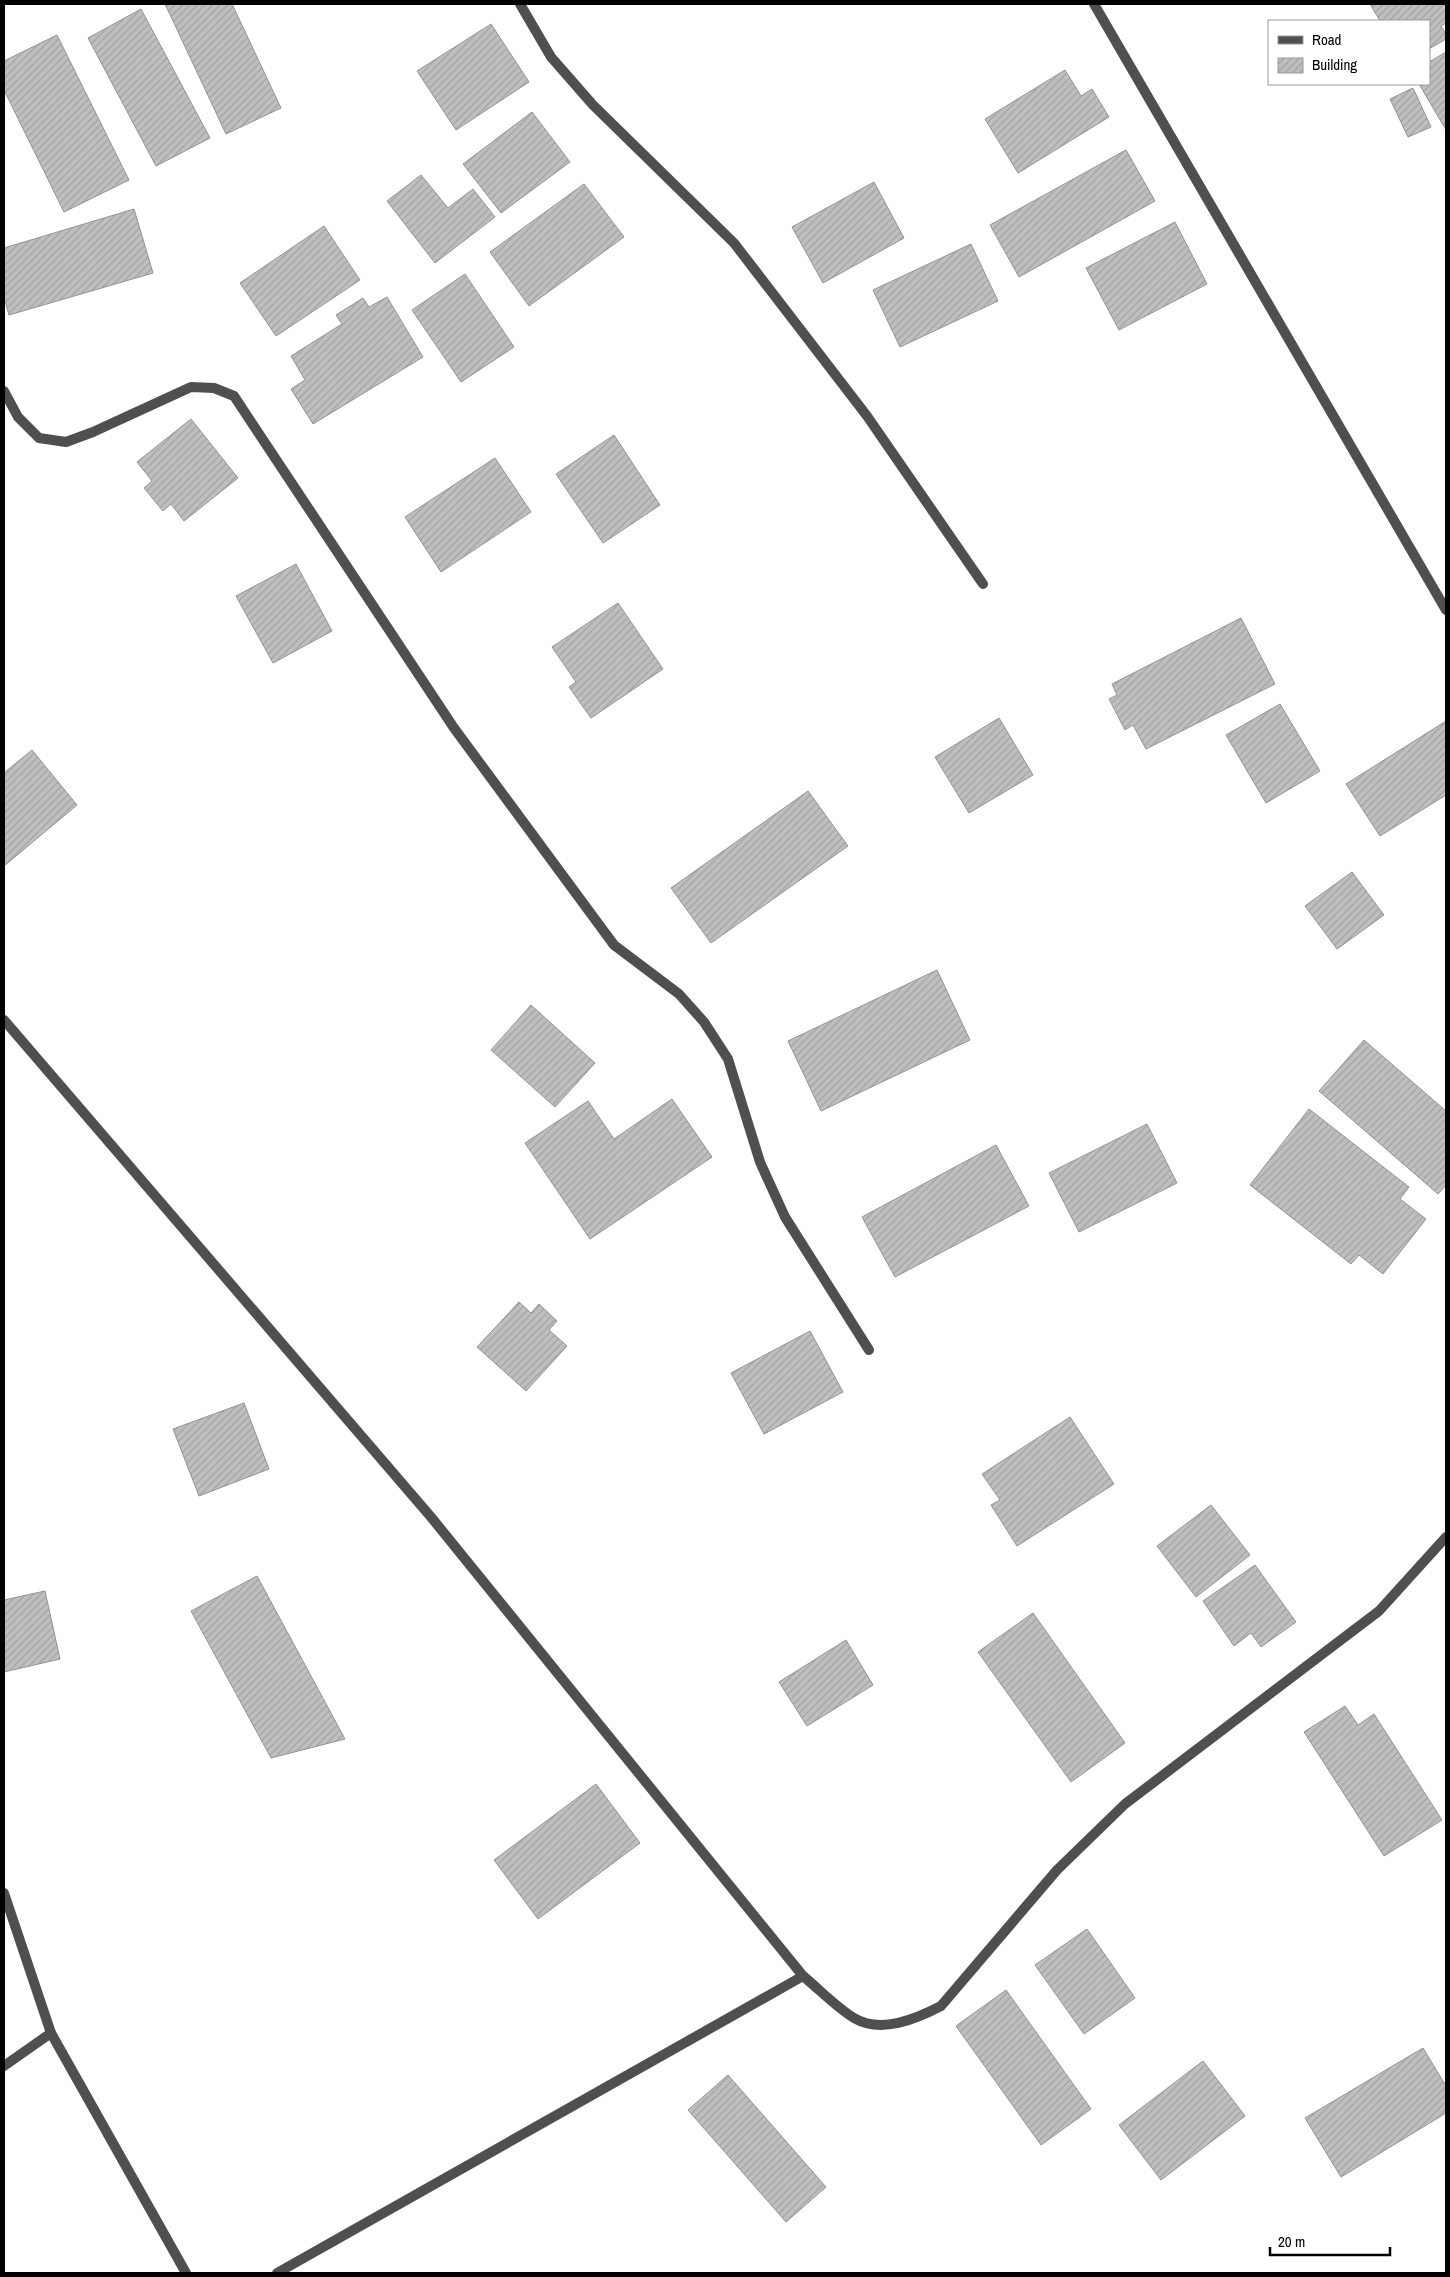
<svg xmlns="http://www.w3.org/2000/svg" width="1450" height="2277" viewBox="0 0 1450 2277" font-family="'Archivo Narrow',sans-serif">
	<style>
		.building { fill: url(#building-hatch); stroke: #939393 }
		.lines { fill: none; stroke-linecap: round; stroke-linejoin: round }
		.minor { stroke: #4f4f4f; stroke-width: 10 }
	</style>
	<defs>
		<pattern id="building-hatch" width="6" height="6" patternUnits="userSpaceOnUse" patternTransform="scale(1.25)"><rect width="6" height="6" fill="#bfbfbf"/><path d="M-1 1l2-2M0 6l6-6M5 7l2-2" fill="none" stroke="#a2a2a2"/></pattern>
	</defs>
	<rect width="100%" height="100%" fill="#fff"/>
	<g class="building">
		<path d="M165,4h67l49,104 -55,26z"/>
		<path d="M1370,4h76v19l-5,3 5,8v5l-17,10v-28h-49z"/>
		<path d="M141,9l69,129 -54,28 -68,-128z"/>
		<path d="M491,24l38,58 -73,48 -39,-59z"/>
		<path d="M57,35l72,145 -65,32 -60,-122v-29z"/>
		<path d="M1446,52v78l-27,-46h10v-22z"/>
		<path d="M1065,70l16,26 11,-7 17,28 -91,56 -33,-54z"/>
		<path d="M1413,88l18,39 -23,10 -18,-38z"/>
		<path d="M532,112l38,50 -69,51 -38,-49z"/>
		<path d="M1126,150l29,51 -136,76 -29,-52z"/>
		<path d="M421,175l27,33 25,-19 22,28 -60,46 -48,-62z"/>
		<path d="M874,182l30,56 -81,45 -31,-56z"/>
		<path d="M584,184l40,53 -95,69 -39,-54z"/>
		<path d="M134,209l19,64 -144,42 -5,-17v-50z"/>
		<path d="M1175,222l32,62 -88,46 -33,-62z"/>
		<path d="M324,226l36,54 -84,56 -36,-53z"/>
		<path d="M971,244l27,57 -98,46 -27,-57z"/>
		<path d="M465,274l49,73 -53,35 -49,-72z"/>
		<path d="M387,297l36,60 -110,67 -22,-35 14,-9 -14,-24 51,-32 -6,-9 27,-17 6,9z"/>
		<path d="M191,419l47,59 -54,43 -13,-17 -8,7 -19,-23 8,-7 -15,-19z"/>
		<path d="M614,435l46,70 -57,38 -47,-69z"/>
		<path d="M495,458l36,54 -90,60 -36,-55z"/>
		<path d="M296,564l36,67 -59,32 -37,-67z"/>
		<path d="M618,603l45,66 -72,49 -22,-31 7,-5 -24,-35z"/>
		<path d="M1241,618l34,66 -129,65 -13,-24 -8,5 -16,-31 8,-4 -5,-11z"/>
		<path d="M1280,704l40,67 -54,32 -40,-68z"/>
		<path d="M999,718l34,57 -64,38 -34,-56z"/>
		<path d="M1446,721v74l-66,41 -34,-52z"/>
		<path d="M32,750l45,55 -73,61v-93z"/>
		<path d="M808,791l40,55 -137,97 -40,-55z"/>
		<path d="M1352,872l32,43 -47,34 -32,-43z"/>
		<path d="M937,970l33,70 -149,71 -33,-70z"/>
		<path d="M531,1005l64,58 -40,44 -64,-57z"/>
		<path d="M1364,1040l82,71v74l-8,9 -119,-103z"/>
		<path d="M672,1099l40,58 -122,82 -65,-96 63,-42 26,38z"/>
		<path d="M1309,1109l100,78 -9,12 26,20 -43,55 -24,-19 -8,9 -101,-79z"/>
		<path d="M1147,1124l30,59 -98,49 -30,-59z"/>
		<path d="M996,1145l33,61 -134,71 -33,-60z"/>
		<path d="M519,1302l12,11 8,-9 18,17 -8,9 18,16 -41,45 -49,-44z"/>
		<path d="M810,1331l33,61 -79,42 -33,-61z"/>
		<path d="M244,1403l25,66 -70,27 -26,-67z"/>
		<path d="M1070,1417l44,67 -97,62 -26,-41 9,-5 -18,-26z"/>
		<path d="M1211,1505l39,50 -54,42 -39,-51z"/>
		<path d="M1255,1565l41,57 -35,25 -10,-14 -17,13 -31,-45z"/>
		<path d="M257,1576l88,163 -74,19 -80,-147z"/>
		<path d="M45,1591l15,68 -56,13v-72z"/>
		<path d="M1033,1613l92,130 -54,39 -93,-130z"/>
		<path d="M846,1640l27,45 -66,41 -28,-44z"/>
		<path d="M1345,1706l13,19 16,-11 68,106 -58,36 -80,-124z"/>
		<path d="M596,1784l44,59 -102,76 -44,-59z"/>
		<path d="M1087,1929l48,69 -51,36 -49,-69z"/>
		<path d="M1006,1990l85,119 -50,36 -85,-119z"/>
		<path d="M1423,2048l23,38v27l-105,64 -36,-59z"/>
		<path d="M1203,2061l42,55 -84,64 -42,-55z"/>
		<path d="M728,2075l98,112 -40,35 -98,-112z"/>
	</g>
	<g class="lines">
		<g class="minor">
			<path d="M520,4l31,53 42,48 141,138 133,173 116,168"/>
			<path d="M1094,4l352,606"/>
			<path d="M4,391l14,26 21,21 27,4 27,-10 98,-45 23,1 20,8 220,332 160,217 65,49 25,28 24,37 32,103 25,55 84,133"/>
			<path d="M4,1020l427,497 372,459c16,13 33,31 51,42 27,16 62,1 87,-12l116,-136 68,-66 254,-193 67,-74"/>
			<path d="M4,1893l47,140 135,240"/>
			<path d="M4,2066l47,-33"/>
			<path d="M277,2273l526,-297"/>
		</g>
	</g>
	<rect width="1450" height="2277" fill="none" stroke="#000000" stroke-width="10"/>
	<rect x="1268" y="20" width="162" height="65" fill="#ffffff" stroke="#999999"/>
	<rect x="1278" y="36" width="25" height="8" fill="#4f4f4f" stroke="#999999"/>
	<text x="1312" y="45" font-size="15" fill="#000000">Road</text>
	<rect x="1278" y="58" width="25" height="15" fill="url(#building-hatch)" stroke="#999999"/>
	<text x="1312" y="70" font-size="15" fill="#000000">Building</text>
	<path d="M1270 2247v8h120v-8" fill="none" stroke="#000000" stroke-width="2.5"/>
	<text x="1278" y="2247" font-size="15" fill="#000000" stroke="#ffffff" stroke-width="4" paint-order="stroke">20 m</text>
</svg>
